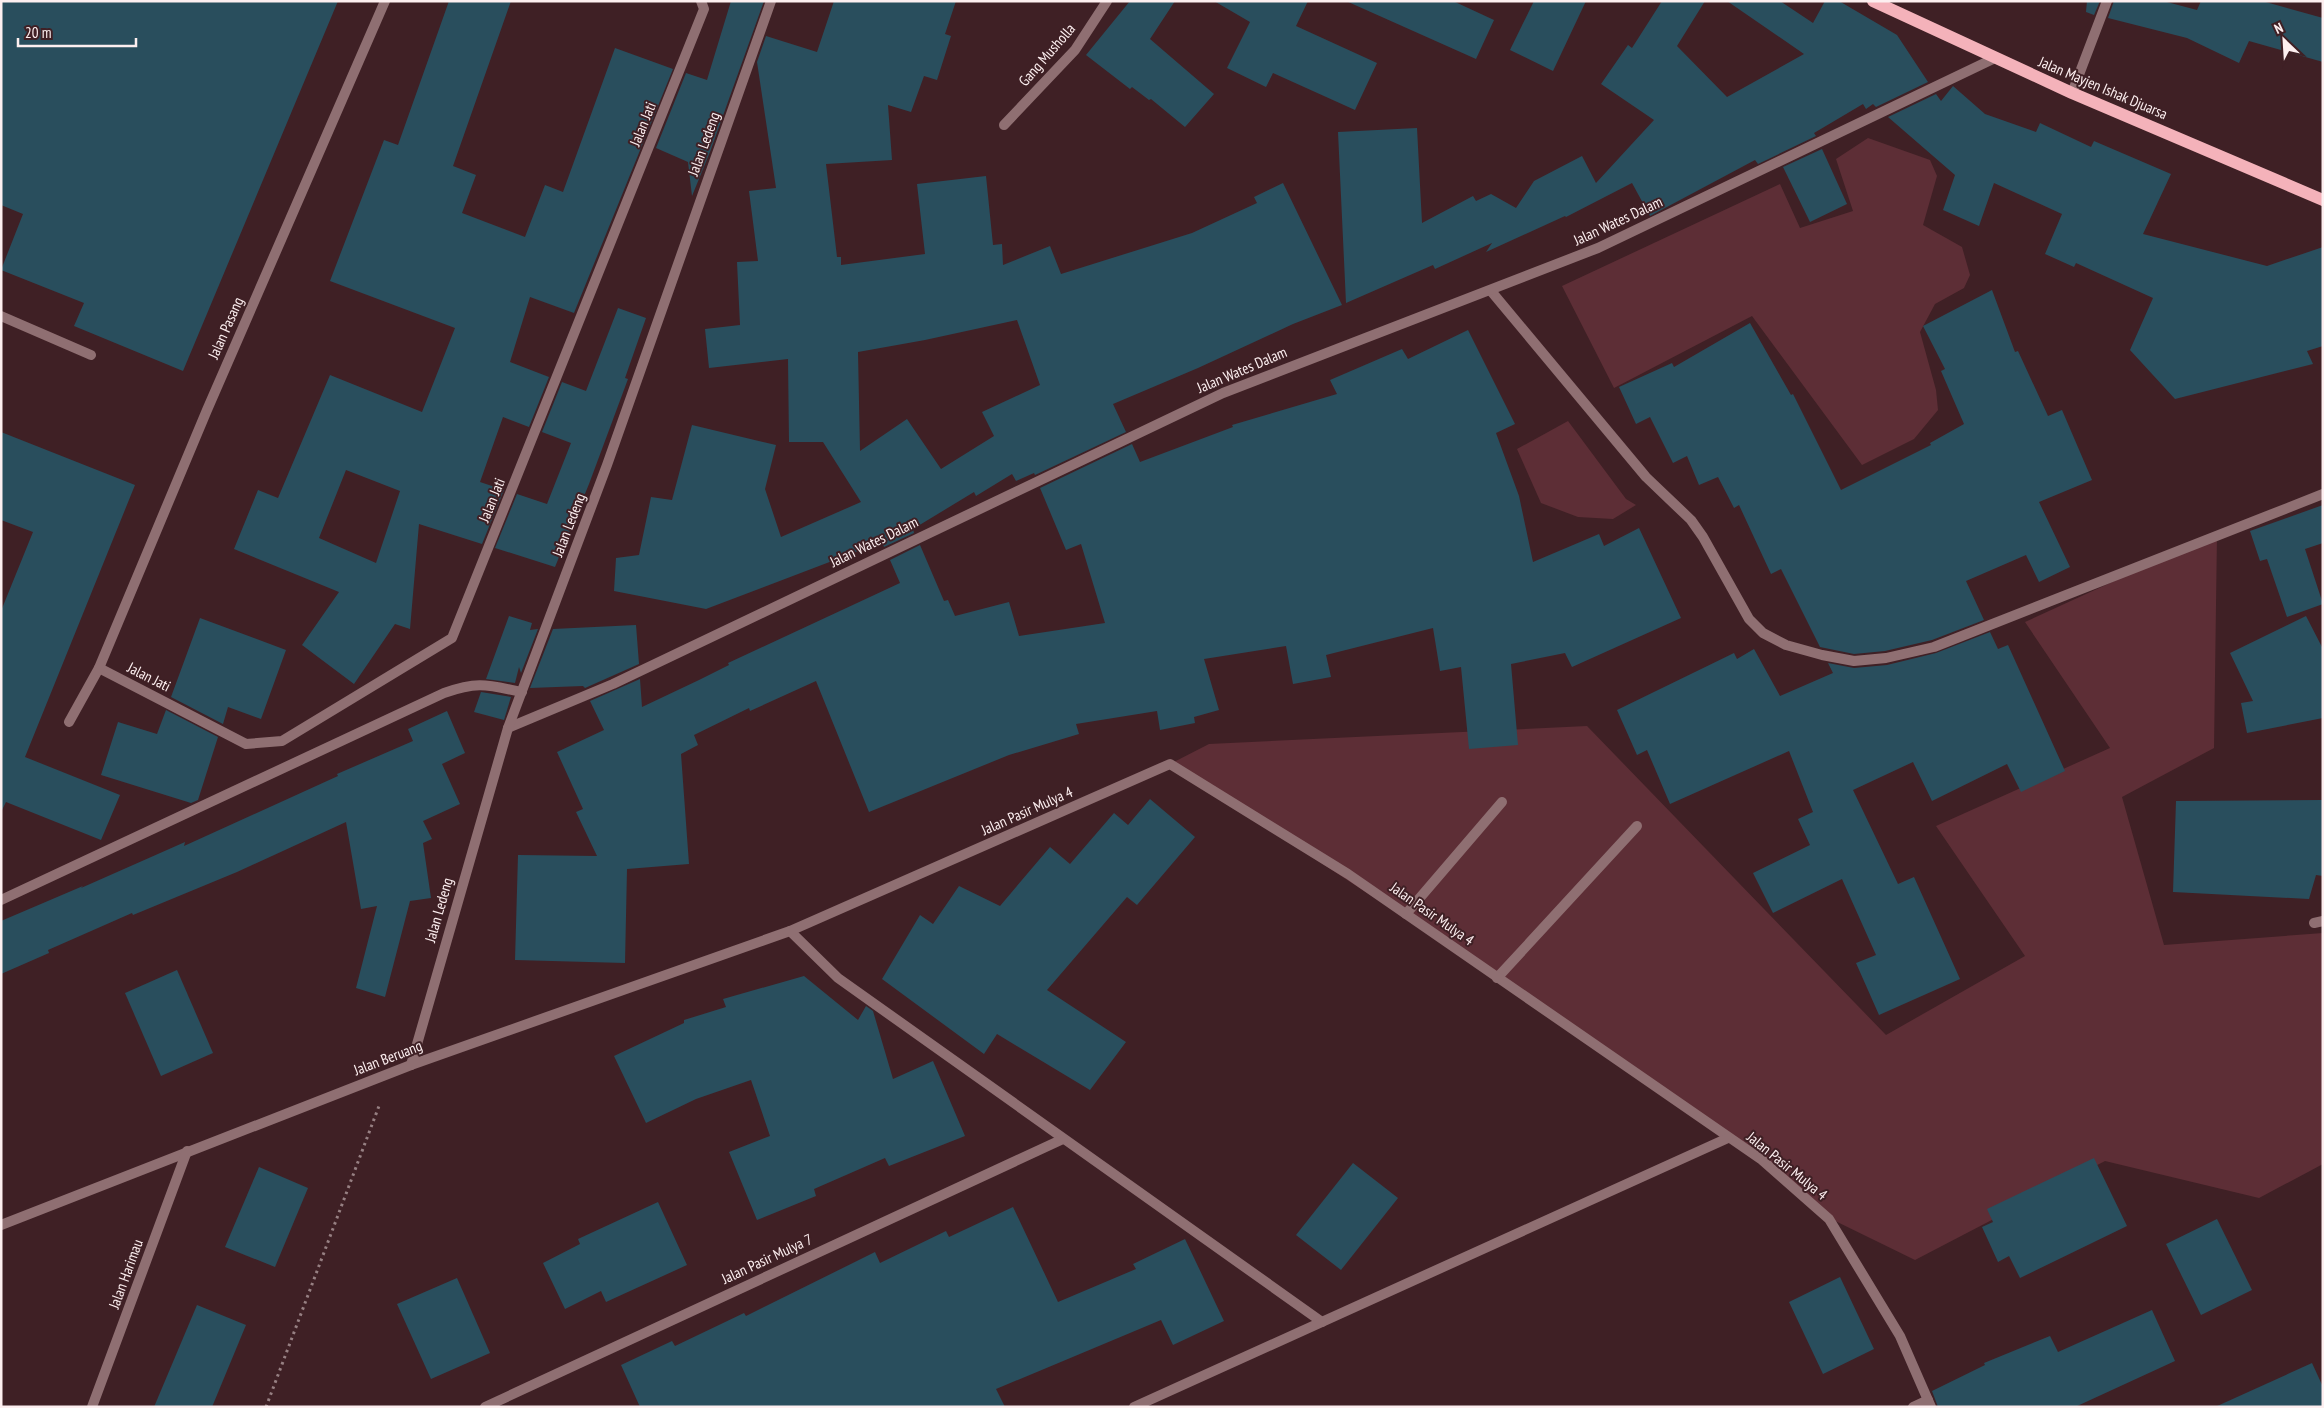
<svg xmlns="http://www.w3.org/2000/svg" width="2324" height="1408" viewBox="0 0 2324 1408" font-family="'PT Sans Narrow',sans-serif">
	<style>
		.green { fill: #5d2e36 }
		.building { fill: #294e5d; fill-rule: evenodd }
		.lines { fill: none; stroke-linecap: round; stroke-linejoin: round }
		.path { stroke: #978083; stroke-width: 3; stroke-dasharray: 2.5 4; stroke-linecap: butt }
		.lane { stroke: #8f6f72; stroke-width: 10 }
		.street { stroke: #8f6f72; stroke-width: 10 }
		.primary { stroke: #f4b2ba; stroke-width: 12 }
		.labels { text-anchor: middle; stroke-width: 4; stroke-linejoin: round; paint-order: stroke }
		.street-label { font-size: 15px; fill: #fdeff0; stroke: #3f2025 }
	</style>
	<rect width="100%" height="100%" fill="#3f2025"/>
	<g class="green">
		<path d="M1868,138l62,22 7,16 -14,49 39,22 8,28 -6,13 -29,16 -15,28 16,58 2,20 -24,29 -52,26 -110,-149 -138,72 -52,-102 218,-102 20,44 53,-17 -17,-52z"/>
		<path d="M1568,421l58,78 10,6 -23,14 -35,-2 -37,-14 -24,-54z"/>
		<path d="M2217,534l-3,214 -92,49 42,148 159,-12v231l-64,34 -154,-37 -190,99 -90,-44 -63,-56 -265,-182 -327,-214 39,-20 378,-18 299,309 139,-79 -89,-130 174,-78 -85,-126z"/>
	</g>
	<g class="building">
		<path d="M1,1h337l-155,370 -109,-45 10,-23 -83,-33 22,-56 -22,-9z"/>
		<path d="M449,1h62l-58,165 23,9 -14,38 63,24 20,-52 18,7 52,-144 58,21 -99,244 -44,-16 -20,65 39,15 -20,50 -26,-10 -23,65 24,8 -22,54 -63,-20 -9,105 -15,-5 -41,60 -52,-39 37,-53 -105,-43 24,-59 20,8 52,-123 92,37 33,-84 -125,-47 54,-141 14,5zM346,470l54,21 -24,72 -57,-25z"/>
		<path d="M731,1h33l-54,151 -18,44 -4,-34 -32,-14 30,-75 21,7z"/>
		<path d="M834,1h122l-11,33 6,2 -14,44 -13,-4 -13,36 -23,-7 4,55 -66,4 11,93h4v8l84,-11 -8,-70 69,-8 7,69 9,-1 1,21 47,-19 11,28 131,-41 65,-30 -3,-6 29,-14 59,122 -49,19 -95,44 -85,36 13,28 -91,43 -1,-2 -18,8 -4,-7 -36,22 -2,-4 -61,37 1,4 -30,14 -2,-5 -176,67 -92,-18 2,-33 23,-3 12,-58 21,3 20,-75 84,20 -11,44 16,48 80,-35 -38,-60h-34l-1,-83 -79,9 -4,-39 35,-4 -3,-63 21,-1 -9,-70 27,-3 -19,-126 9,-26 51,16zM1017,320l23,65 -58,27 12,24 -53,33 -34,-50 -47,32 -2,-99 67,-12z"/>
		<path d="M1130,1h45l-25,38 64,55 -29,33 -34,-28 -2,1 -17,-13 -2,2 -44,-34z"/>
		<path d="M1214,1h94l-12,25 81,37 -22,47 -82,-37 -7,14 -39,-19 23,-46z"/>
		<path d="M1346,1h107l41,19 -18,39z"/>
		<path d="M1534,1h52l-33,70 -43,-21z"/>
		<path d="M1662,1h43l-28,45 50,51 77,-43 -77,-53h53l33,22 12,-22h14l58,34 31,47 -52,25 -3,-3 -7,5 -3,-5 -49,29 2,3 -58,28 -3,-4 -105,56 -18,-33 -66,34 -1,-1 -79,36 6,-9 -57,26 -2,-4 -87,38 -8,-171 79,-4 5,95 51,-27 3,5 15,-7 25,14 18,-27 48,-25 14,27 58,-63 -53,-36 27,-39 4,3z"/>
		<path d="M2087,1h13l-6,14 -8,-3z"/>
		<path d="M2114,1h49l34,9 4,-9h61l61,17v44l-74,-21 -10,22 -52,-25 -79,-20z"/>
		<path d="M1953,86l32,28 51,18 4,-9 51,24 3,-6 77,33 -28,60 124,32 56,-19v99l-16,5 6,13 -138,35 -45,-49 23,-52 -77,-35 -2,4 -29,-13 17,-40 -68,-31 -15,43 -36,-16 12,-35 -67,-58 48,-23 5,7z"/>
		<path d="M1822,149l25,55 -37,18 -27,-55z"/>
		<path d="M1992,290l23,62 3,-1 30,65 14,-6 30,70 -53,22 31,65 -31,15 -13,-27 -60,26 18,39 -52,20 -47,11 -31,3 -34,-7 -39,-78 -10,5 -32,-69 -5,3 -16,-31 -19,8 -12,-29 -14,7 -23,-46 -14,7 -17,-37 53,-24 2,4 76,-44 41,72 2,-1 48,96 90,-45 -1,-2 34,-19 -23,-53 4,-2 -22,-43z"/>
		<path d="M618,308l28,10 -21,60 3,1 -39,105 -34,83 -60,-19 22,-54 30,10 24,-61 -29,-11 20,-50 24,9z"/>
		<path d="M1468,330l47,94 -19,9 23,63 14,66 66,-28 5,12 35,-18 42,90 -109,49 -7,-14 -54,11 7,81 -49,4 -8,-82 -21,4 -7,-43 -107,27 5,22 -38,7 -7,-38 -82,13 15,51 -25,7 1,6 -35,7 -3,-19 -81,13 3,10 -70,21 -140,57 -53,-131 -66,30 -1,-3 -55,27 4,10 -17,9 8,110 -62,5 -2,94 -110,-3 3,-105 79,1 -21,-44 7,-3 -26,-57 47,-22 -14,-29 50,-22 2,28 57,-27 30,-15 -1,-2 172,-80 -10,-23 30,-15 24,56 4,-1 7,16 54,-14 10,34 86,-13 -24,-79 -15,6 -26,-62 92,-44 8,18 93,-35 -1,-2 105,-31 -7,-14 72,-31 6,10z"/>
		<path d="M1,432l134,53 -110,272 95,38 -19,45 -95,-38 -5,10v-201l32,-79 -32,-12z"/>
		<path d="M2323,505v38l-18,6 18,55 -36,13 -20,-58 -7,2 -10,-30z"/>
		<path d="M509,616l23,7 -2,7 8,-1 -17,44 -2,-6 -4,16 -29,-4z"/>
		<path d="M2306,616l17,33v69l-76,15 -6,-30 12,-2 -23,-48z"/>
		<path d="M200,618l86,32 -25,69 -33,-12 -5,17 -52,-27z"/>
		<path d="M636,625l3,39 -54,24 -2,-2 -53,2 23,-59z"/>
		<path d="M1990,632l8,17 10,-4 57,126 -44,21 -14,-28 -75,37 -19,-39 -60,28 45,94 16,-7 46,102 -81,36 -23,-52 20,-8 -34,-76 -69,34 -20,-40 57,-28 -12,-26 15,-7 -24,-61 -119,53 -23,-54 -10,5 -20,-45 117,-57 3,6 17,-10 26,47 53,-23 -5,-10 26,5 33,-3 49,-12z"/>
		<path d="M481,692l30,5 -7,23 -30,-8z"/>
		<path d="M166,710l52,27 -20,63 -7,3 -90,-28 17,-53 39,12z"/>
		<path d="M447,711l18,42 -23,11 18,40 -37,17 9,18 -9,4 8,55 -21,3 -25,96 -29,-9 21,-82 -16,3 -15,-87 -109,50 -104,43 -1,-2 -84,37 1,3 -48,21v-53l82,-35 -2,2 104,-46 -1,4 154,-70 -1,-2 76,-33 -5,-12z"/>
		<path d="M1150,799l45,38 -58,68 -10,-8 -80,93 79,52 -36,48 -93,-56 -13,20 -102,-75 38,-64 13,9 26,-38 41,20 50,-59 20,17 44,-51 14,12z"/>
		<path d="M2323,800v76l-7,-1 -7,24 -136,-7 3,-91z"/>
		<path d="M177,970l36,83 -52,23 -36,-83z"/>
		<path d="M804,976l54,44 8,-14 7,5 20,68 40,-18 32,75 -76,30 -4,-8 -71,31 2,7 -59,24 -28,-68 41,-16 -19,-56 -55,19 -50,24 -32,-67 70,-33v-3l42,-13 -3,-8z"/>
		<path d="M2094,1158l33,68 -107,52 -11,-22 -11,6 -16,-35 11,-5 -6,-13z"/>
		<path d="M1353,1163l45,35 -57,72 -45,-35z"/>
		<path d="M259,1167l49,21 -33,79 -50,-20z"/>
		<path d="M658,1202l29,63 -81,37 -5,-11 -36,18 -22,-46 37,-19 -2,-5z"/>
		<path d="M1013,1207l45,95 78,-33 -3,-5 52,-25 39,82 -51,24 -12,-25 -165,69 9,18h-365l-19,-42 51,-24 3,5 69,-33 2,3 129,-64 5,11 66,-32 3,6z"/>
		<path d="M2217,1219l35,71 -51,25 -35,-71z"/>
		<path d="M1840,1277l34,72 -51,25 -34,-72z"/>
		<path d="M457,1278l33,75 -59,26 -34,-75z"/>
		<path d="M197,1305l49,20 -34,82h-58z"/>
		<path d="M2152,1310l23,51 -100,46h-137l-6,-16 53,-26 -1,-2 66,-27 8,16z"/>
		<path d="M2312,1363l11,24v20h-108z"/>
	</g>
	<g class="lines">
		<path class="path" d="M266,1407l113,-301"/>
		<g class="lane">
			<path d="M1,316l90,39"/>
			<path d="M2314,923l9,-2"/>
		</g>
		<g class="street">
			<path d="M2072,93l35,-92"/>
			<path d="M1004,125l71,-75 32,-49"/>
			<path d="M1491,291l155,186 45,43 12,17 46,82 14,14 23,12 36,10 32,6 32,-3 48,-11 389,-153"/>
			<path d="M99,668l147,76 36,-3 170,-103 250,-624 2,-5 -3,-8"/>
			<path d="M69,722l30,-54 108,-258 178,-409"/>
			<path d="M508,728l105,-44 610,-291 375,-145 397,-190"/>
			<path d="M1,900l443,-207c35,-12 43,-8 78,-1"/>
			<path d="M1406,914l96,-112"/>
			<path d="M790,931l48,47 484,344"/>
			<path d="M1497,978l140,-152"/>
			<path d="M411,1065l97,-337 99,-263 164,-464"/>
			<path d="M1,1225l410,-160 379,-134 380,-167 178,110 414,286 67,59 71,117 31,71"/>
			<path d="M92,1407l95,-256"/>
			<path d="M485,1407l578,-268"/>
			<path d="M1134,1407l594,-269"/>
			<path d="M1913,1407l15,-7"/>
		</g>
		<path class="primary" d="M1873,1l199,92 251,107"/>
	</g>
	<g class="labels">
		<g class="street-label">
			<text transform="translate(1047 55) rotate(-49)" y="5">Gang Musholla</text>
			<text transform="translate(2103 88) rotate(23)" y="5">Jalan Mayjen Ishak Djuarsa</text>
			<text transform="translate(643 124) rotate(-68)" y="5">Jalan Jati</text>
			<text transform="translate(704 144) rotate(-70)" y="5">Jalan Ledeng</text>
			<text transform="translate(1618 221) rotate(-25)" y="5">Jalan Wates Dalam</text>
			<text transform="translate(226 328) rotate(-66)" y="5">Jalan Pasang</text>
			<text transform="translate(1242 370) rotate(-23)" y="5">Jalan Wates Dalam</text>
			<text transform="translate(492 500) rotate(-68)" y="5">Jalan Jati</text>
			<text transform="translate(569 525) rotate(-69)" y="5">Jalan Ledeng</text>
			<text transform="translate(874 542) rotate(-26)" y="5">Jalan Wates Dalam</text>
			<text transform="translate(149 677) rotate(27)" y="5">Jalan Jati</text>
			<text transform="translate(1027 811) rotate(-24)" y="5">Jalan Pasir Mulya 4</text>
			<text transform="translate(439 910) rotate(-74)" y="5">Jalan Ledeng</text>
			<text transform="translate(1432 914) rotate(35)" y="5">Jalan Pasir Mulya 4</text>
			<text transform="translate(388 1058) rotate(-21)" y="5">Jalan Beruang</text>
			<text transform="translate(1787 1166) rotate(39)" y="5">Jalan Pasir Mulya 4</text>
			<text transform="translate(767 1259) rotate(-25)" y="5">Jalan Pasir Mulya 7</text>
			<text transform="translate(126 1274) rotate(-70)" y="5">Jalan Harimau</text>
		</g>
	</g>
	<rect width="2324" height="1408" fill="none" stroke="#fdeff0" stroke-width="5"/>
	<g transform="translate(2284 40) rotate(335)" stroke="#3f2025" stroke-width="4" paint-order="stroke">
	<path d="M0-4L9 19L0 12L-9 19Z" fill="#fdeff0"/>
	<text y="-8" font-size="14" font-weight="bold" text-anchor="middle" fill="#fdeff0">N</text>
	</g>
	<path d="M18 38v8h118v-8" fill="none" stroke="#fdeff0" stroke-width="2.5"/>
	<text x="25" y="38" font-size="15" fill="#fdeff0" stroke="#3f2025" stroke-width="4" paint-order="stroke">20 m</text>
</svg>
